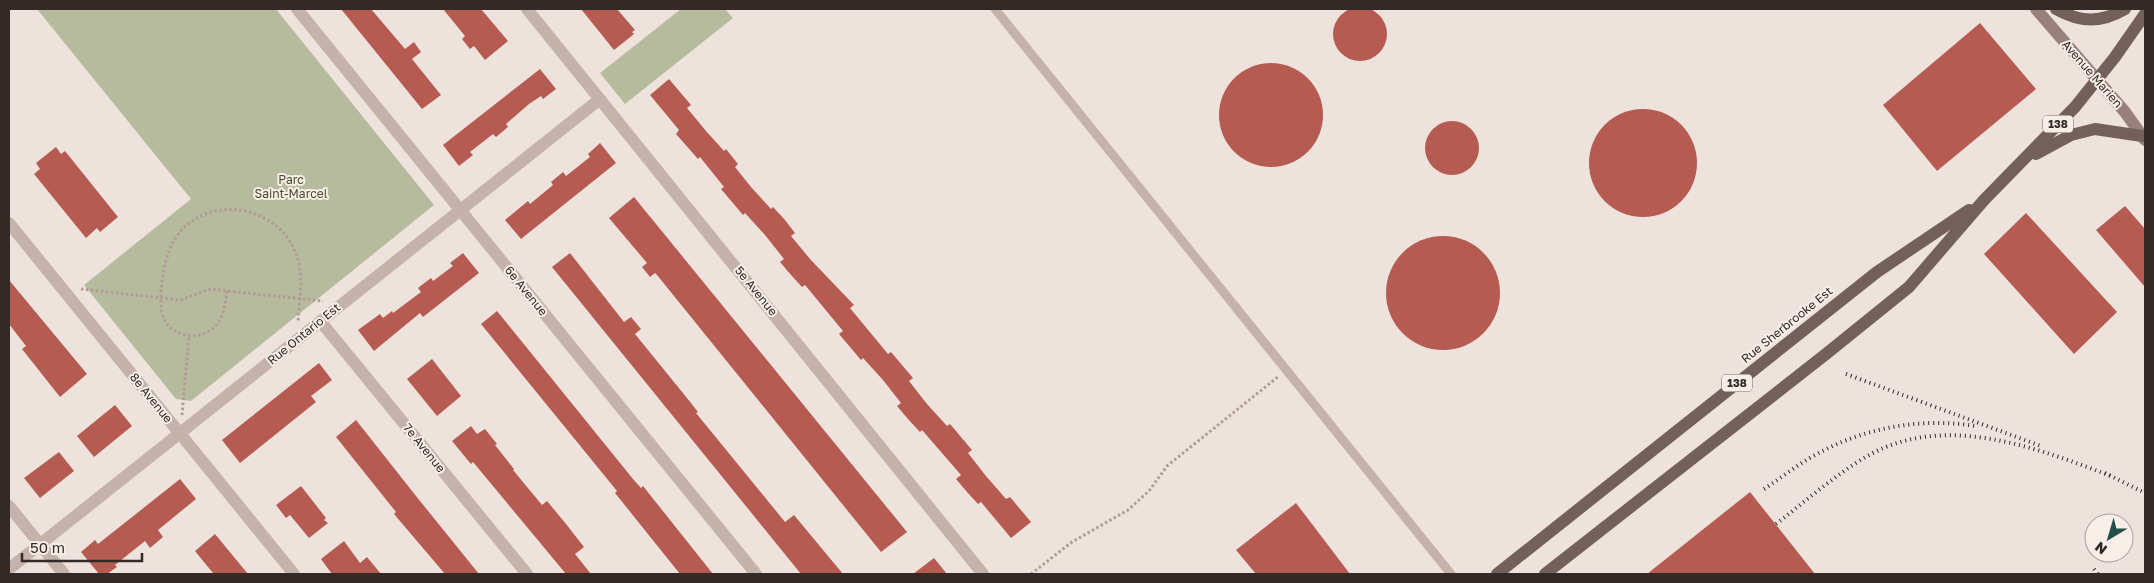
<svg xmlns="http://www.w3.org/2000/svg" width="2154" height="583" viewBox="0 0 2154 583" font-family="'Golos Text',sans-serif">
	<style>
		.green { fill: #b6bb9e }
		.building { fill: #b65b52 }
		.lines { fill: none; stroke-linecap: round; stroke-linejoin: round }
		.path { stroke: #b09c94; stroke-width: 3; stroke-dasharray: 2.5 2.5; stroke-linecap: butt }
		.lane { stroke: #c5b2aa; stroke-width: 9 }
		.street { stroke: #c5b2aa; stroke-width: 12 }
		.secondary { stroke: #98817b; stroke-width: 12 }
		.primary { stroke: #73605b; stroke-width: 12 }
		.rail { stroke: #332a28; stroke-width: 4; stroke-dasharray: 1 4; stroke-linecap: butt }
		.labels { text-anchor: middle; stroke-width: 4; stroke-linejoin: round; paint-order: stroke }
		.shield { fill: #f7eee8; stroke: #6e6562; stroke-width: 1 }
		.shield-label { font-size: 11px; font-weight: bold; fill: #332a28 }
		.street-label { font-size: 12px; fill: #332a28; stroke: #f7eee8 }
		.park-label { font-size: 12px; fill: #484e2f; stroke: #f7eee8 }
	</style>
	<rect width="100%" height="100%" fill="#eee3dc"/>
	<g class="green">
		<path d="M37,9h239l158,196 -243,196 -15,-2 -92,-114 107,-86z"/>
		<path d="M681,9h44l8,9 -108,86 -25,-31z"/>
	</g>
	<g class="building">
		<circle cx="1360" cy="34" r="27"/>
		<path d="M341,9h30l34,40 9,-7 7,10 -9,7 29,36 -19,14z"/>
		<path d="M443,9h38l27,32 -23,19 -11,-14 -4,3 -8,-10 3,-3z"/>
		<path d="M581,9h36l18,21 -3,2 2,2 -20,16z"/>
		<path d="M1980,23l56,66 -99,82 -54,-66z"/>
		<circle cx="1271" cy="115" r="52"/>
		<path d="M540,69l16,20 -13,10 -2,-3 -12,8 -23,20 2,3 -12,10 -3,-3 -23,18 3,3 -14,11 -16,-21z"/>
		<path d="M669,79l22,26 -4,3 19,23 18,20 2,-2 12,15 -3,3 16,20 20,22 2,-2 12,13 10,13 -4,3 19,23 44,46 -4,3 38,46 3,-2 22,26 -4,3 18,23 20,22 3,-2 22,26 -4,3 18,23 20,23 4,-2 21,25 -20,16 -30,-36 -3,2 -11,-12 -11,-13 5,-4 -39,-45 -2,2 -12,-13 -11,-13 4,-3 -18,-23 -20,-22 -2,2 -22,-26 4,-3 -38,-46 -3,2 -11,-12 -11,-13 4,-3 -19,-24 -20,-22 -2,2 -22,-26 3,-2 -24,-30 -2,2 -22,-25 3,-4 -29,-35z"/>
		<circle cx="1643" cy="163" r="54"/>
		<circle cx="1452" cy="148" r="27"/>
		<path d="M600,143l16,20 -95,76 -16,-19 23,-19 2,3 23,-19 -2,-3 12,-10 3,4 24,-19 -2,-3z"/>
		<path d="M56,147l5,7 4,-3 53,66 -18,15 -3,-4 -11,10 -52,-64 6,-5 -4,-6z"/>
		<path d="M634,197l273,335 -26,20 -224,-277 -2,-2 -5,4 -8,-10 5,-4 -38,-45z"/>
		<path d="M2125,206l20,23v58l-49,-57z"/>
		<path d="M2026,213l91,99 -43,42 -90,-100z"/>
		<circle cx="1443" cy="293" r="57"/>
		<path d="M463,253l16,20 -56,44 -3,-4 -46,38 -16,-21 22,-16 3,4 9,-7 1,2 28,-21 -3,-4 13,-10 2,3 20,-15 -3,-3z"/>
		<path d="M570,253l54,69 7,-5 10,12 -6,5 56,69 7,9 -2,1 89,109 9,-7 49,59h-42l-249,-307z"/>
		<path d="M9,280l78,94 -27,23 -38,-48 4,-3 -17,-22z"/>
		<path d="M497,311l136,168 8,9 2,-2 70,88h-33l-65,-81 2,-2 -136,-167z"/>
		<path d="M432,359l29,37 -24,20 -30,-37z"/>
		<path d="M319,363l13,17 -21,16 5,6 -76,61 -18,-23z"/>
		<path d="M115,405l17,21 -38,31 -17,-21z"/>
		<path d="M356,420l60,76 63,78h-34l-51,-60 2,-2 -60,-75z"/>
		<path d="M471,426l6,8 8,-5 12,15 -2,1 19,24 -1,1 29,35 5,-4 19,23 18,23 -9,7 16,20h-25l-93,-112 -2,2 -5,-6 -14,-17z"/>
		<path d="M59,452l15,19 -34,27 -16,-20z"/>
		<path d="M180,479l16,20 -38,31 5,7 -13,11 -5,-7 -30,24 2,2 -10,7h-8l-18,-22 14,-12 3,4z"/>
		<path d="M301,486l25,32 -2,2 4,3 -19,15 -19,-23 -4,3 -10,-13z"/>
		<path d="M1750,492l65,82h-168z"/>
		<path d="M1296,503l54,71h-94l-20,-24z"/>
		<path d="M215,534l14,17 19,23h-34l-6,-7 -13,-16z"/>
		<path d="M344,541l16,22 7,-6 14,17h-49l-11,-15z"/>
		<path d="M934,558l13,16h-34z"/>
	</g>
	<g class="lines">
		<g class="path">
			<path d="M81,289l100,11 28,-11 114,12"/>
			<path d="M227,291c-2,10 -2,23 -9,32 -13,18 -44,17 -54,-4 -8,-16 0,-61 9,-77 28,-49 101,-40 122,9 10,22 4,49 3,72"/>
			<path d="M182,415l7,-79"/>
			<path d="M1031,574l41,-32 56,-32 21,-19 18,-25 112,-90"/>
		</g>
		<path class="lane" d="M995,9l456,565"/>
		<g class="street">
			<path d="M297,9l459,565"/>
			<path d="M527,9l456,565"/>
			<path d="M9,223l285,351"/>
			<path d="M321,322l206,252"/>
			<path d="M9,506l55,68"/>
			<path d="M9,569l591,-470"/>
		</g>
		<path class="secondary" d="M2036,9l89,103 20,28"/>
		<g class="primary">
			<path d="M2056,9c25,14 45,14 69,0"/>
			<path d="M2036,154l35,-19 24,-6 47,7"/>
			<path d="M1497,574l380,-302 92,-62"/>
			<path d="M1545,574l281,-220 83,-67 75,-87 91,-93 40,-50 30,-43"/>
		</g>
		<g class="rail">
			<path d="M1846,374l195,72"/>
			<path d="M2105,473l40,20"/>
			<path d="M1764,489c17,-11 33,-24 51,-34 48,-27 106,-38 160,-29"/>
			<path d="M1776,524c31,-24 61,-51 95,-70 76,-41 166,-6 240,22"/>
			<path d="M2094,569l4,5"/>
		</g>
	</g>
	<g class="labels">
		<g class="shield">
			<rect x="2043" y="115.5" width="30" height="17" rx="4"/>
			<rect x="1722" y="374.5" width="30" height="17" rx="4"/>
		</g>
		<g class="shield-label">
			<text x="2058" y="128">138</text>
			<text x="1737" y="387">138</text>
		</g>
		<g class="street-label">
			<text transform="translate(2092 74) rotate(49)" y="4">Avenue Marien</text>
			<text transform="translate(526 291) rotate(51)" y="4">6e Avenue</text>
			<text transform="translate(756 291) rotate(51)" y="4">5e Avenue</text>
			<text transform="translate(1787 325) rotate(-39)" y="4">Rue Sherbrooke Est</text>
			<text transform="translate(304 334) rotate(-39)" y="4">Rue Ontario Est</text>
			<text transform="translate(151 398) rotate(51)" y="4">8e Avenue</text>
			<text transform="translate(424 448) rotate(51)" y="4">7e Avenue</text>
		</g>
		<g class="park-label">
			<text x="291" y="184">Parc<tspan x="291" dy="14">Saint-Marcel</tspan></text>
		</g>
	</g>
	<rect width="2154" height="583" fill="none" stroke="#332a28" stroke-width="20"/>
	<g transform="translate(2109 538) rotate(218)"><circle r="24" fill="#f7eee8" stroke="#a9a09b"/>
	<path d="M0-4L9 19L0 12L-9 19Z" fill="#234f4b"/>
	<text y="-8" font-size="14" font-weight="bold" text-anchor="middle" fill="#332a28">N</text>
	</g>
	<path d="M22 553v8h120v-8" fill="none" stroke="#332a28" stroke-width="2.5"/>
	<text x="30" y="553" font-size="15" fill="#332a28" stroke="#f7eee8" stroke-width="4" paint-order="stroke">50 m</text>
</svg>
